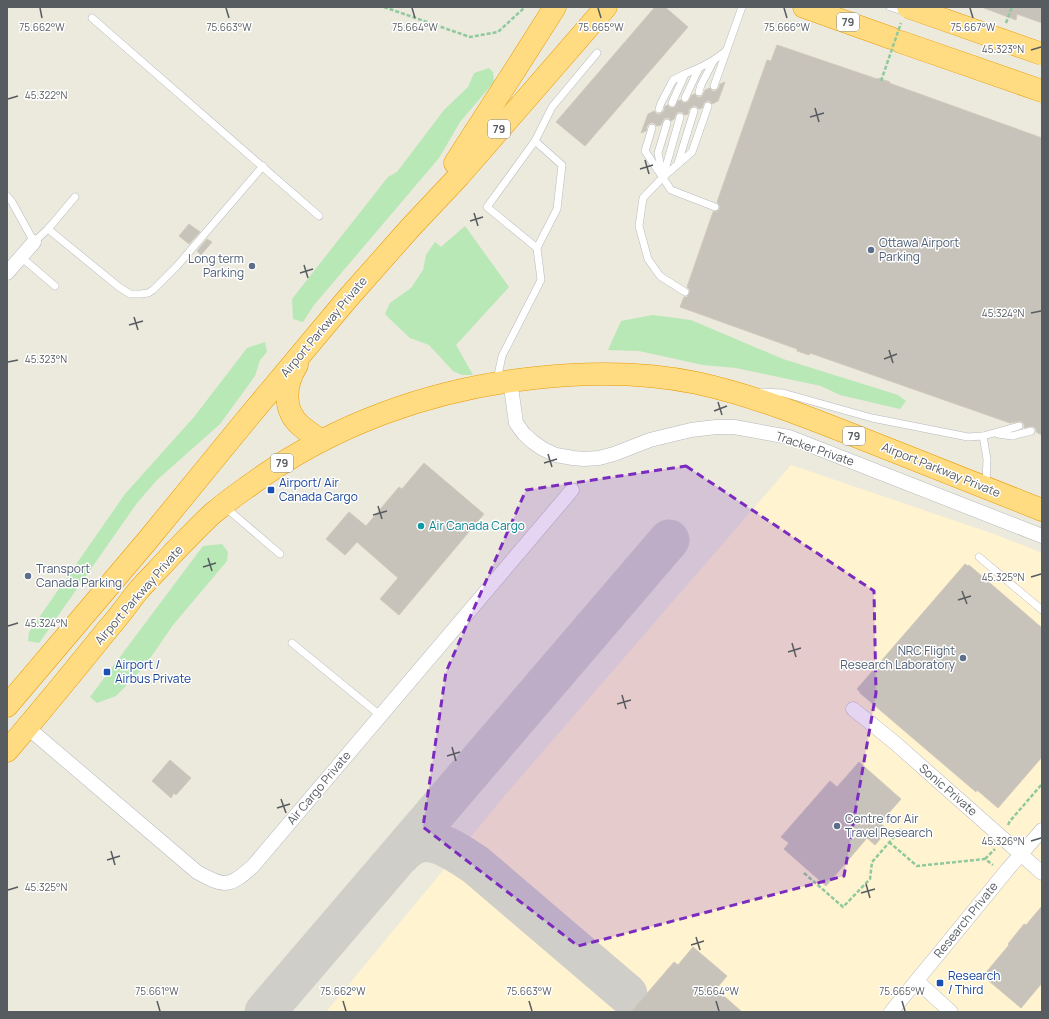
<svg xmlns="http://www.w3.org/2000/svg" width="1049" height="1019" viewBox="0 0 1049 1019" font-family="Manrope,sans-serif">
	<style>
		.commercial { fill: #fff3d0 }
		.green { fill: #b7e8b6 }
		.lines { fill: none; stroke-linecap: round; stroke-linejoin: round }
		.taxiway { stroke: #cfcec8; stroke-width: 41 }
		.building { fill: #c7c3ba; stroke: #d1cabb }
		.lane-casing { stroke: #b6babf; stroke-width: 8 }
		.street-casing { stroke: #b6babf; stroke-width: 15 }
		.highway-casing { stroke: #ea9a00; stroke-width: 23 }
		.path { stroke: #8fc99d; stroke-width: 2.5; stroke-dasharray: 4 2; stroke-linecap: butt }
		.lane { stroke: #fff; stroke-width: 7 }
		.street { stroke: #fff; stroke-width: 14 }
		.highway { stroke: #ffdc82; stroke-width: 22 }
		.highway-bridge-casing { stroke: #ea9a00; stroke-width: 23; stroke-linecap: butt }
		.path-bridge { stroke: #8fc99d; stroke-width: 2.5; stroke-dasharray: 4 2; stroke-linecap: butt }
		.highway-bridge { stroke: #ffdc82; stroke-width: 22 }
		.marked { fill: #7b2cbf; fill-opacity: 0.2; stroke: #7b2cbf; stroke-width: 3; stroke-dasharray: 8 5; stroke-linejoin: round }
		.ticks { fill: none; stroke: #575c61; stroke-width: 1.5 }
		.service-dot { fill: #5c6f8a; stroke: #fff; stroke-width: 1.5 }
		.transit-dot { fill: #1a4fb4; stroke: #fff; stroke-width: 1.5 }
		.culture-dot { fill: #0f9aa8; stroke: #fff; stroke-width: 1.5 }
		.labels { text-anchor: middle; stroke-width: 3; stroke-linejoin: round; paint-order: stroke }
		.shield { fill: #fff; stroke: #898d90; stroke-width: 1 }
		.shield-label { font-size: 11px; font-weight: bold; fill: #575c61 }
		.service-label { font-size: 12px; fill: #4e5e75; stroke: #fff; text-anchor: start }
		.street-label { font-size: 12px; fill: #575c61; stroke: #fff }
		.transit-label { font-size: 12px; fill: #164399; stroke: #fff; text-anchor: start }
		.culture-label { font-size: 12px; fill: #0d838f; stroke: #fff; text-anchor: start }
		.ticks-label { font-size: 10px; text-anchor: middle; fill: #575c61; stroke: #fff; stroke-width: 3; stroke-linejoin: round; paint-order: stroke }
	</style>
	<rect width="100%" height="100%" fill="#ece9dd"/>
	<path class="commercial" d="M791,465l206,70 45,18v459h-716l181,-219z"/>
	<g class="green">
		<path d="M489,68l4,4 1,10 -34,40 -21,36 -125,147 -11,17 -10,-3 -1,-20 96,-122 9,-5 47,-62 24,-23 6,-14z"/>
		<path d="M465,226l44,61 -53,58 17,30h-11l-9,-4 -24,-26 -19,-7 -15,-14 -10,-10 5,-11 21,-15 12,-18 3,-15 9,-13 6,5z"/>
		<path d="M653,315l38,5 92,39 115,36 8,6 -6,8 -60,-14 -19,-9 -85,-18 -33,-3 -64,-14 -31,-1 13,-29z"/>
		<path d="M265,342l2,10 -7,8 -5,16 -35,48 -63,56 -20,23 -98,140 -11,-2 1,-9 96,-138 69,-77 53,-69z"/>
		<path d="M222,544l6,8 -1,9 -54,64 -29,42 -28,29 -19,7 -7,-6 113,-151z"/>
	</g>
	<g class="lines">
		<g class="taxiway">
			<path d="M401,854c6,-6 13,-11 21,-12 17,-3 40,14 54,23l151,129"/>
			<path d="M265,1012l404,-472"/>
		</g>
	</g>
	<g class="building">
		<path d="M655,7h10l23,20 -103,119 -29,-24z"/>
		<path d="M984,7h58v16l-25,-9 -1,6 -32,-12z"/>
		<path d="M777,45l100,34 1,-1 12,4 -1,1 153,55v297l-6,-3v-3l-3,-3 -9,2v-4l-3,-3 -11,2 -200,-70 -1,2 -12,-4v-2l-117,-42 4,-10h3l2,-3 1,-4 -3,-3 26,-75 5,-1 2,-3 -1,-4 -2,-2 50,-142 4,1z"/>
		<path d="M725,82l-7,19 -6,3 -2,-3h-3l-3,2 -2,5 -3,1 -3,-3h-3l-4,3 -1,5 -3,1 -3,-3h-4l-2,2 -2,5 -3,2 -2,-3h-4l-2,2 -2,5 -4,1 -3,-3h-4l-3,3 -1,5 -5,2 7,-19 6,-3 3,3h3l4,-3 1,-5 3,-1 2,3 5,-1 3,-6 3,-1 2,3 5,-1 4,-7 3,-1 2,3h4l2,-2 2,-5 5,-2 2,3h3l4,-3 1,-4z"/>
		<path d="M189,224l11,8 -11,12 -10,-8z"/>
		<path d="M207,239l5,3 -11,13 -4,-4z"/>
		<path d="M424,463l60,51 -85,101 -19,-16 18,-21 -41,-36 -12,13 -19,-16 23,-27 17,14 33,-39 3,2z"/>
		<path d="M965,564l3,2 1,-1 73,63v129l-44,51 -21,-18 -1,2 -116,-99v-1l-3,-3z"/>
		<path d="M170,760l21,18 -15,17 -2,-2 -3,5 -19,-17z"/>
		<path d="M859,762l42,37 -21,24 8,7 -13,15 -8,-7 -41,48 -42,-37 5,-6 -8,-6 49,-56 7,6z"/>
		<path d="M1042,906v77l-21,25 -38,-32 26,-31 -1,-1 16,-20 2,1z"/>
		<path d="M693,947l34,29 -11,13 26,23h-111l43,-50 4,3z"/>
	</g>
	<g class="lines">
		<defs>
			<g id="lane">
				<path d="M890,7l16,5"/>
				<path d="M92,18l227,198"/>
				<path d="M714,86l28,-79"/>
				<path d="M699,92l2,-7 13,-25"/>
				<path d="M685,98l14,-30 15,-8 12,-9"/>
				<path d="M672,103l13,-29 14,-6"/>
				<path d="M659,109l2,-6 12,-23 12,-6"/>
				<path d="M652,128l-7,23 26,39 44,17"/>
				<path d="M535,141l17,-34 45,-54"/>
				<path d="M678,163l16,-52"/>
				<path d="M662,173l-4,-20 9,-30"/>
				<path d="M663,177l17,-60"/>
				<path d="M7,196l5,6 22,40 14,-13 27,-32"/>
				<path d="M48,229l71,58 11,7h11l7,-1 5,-3 24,-24 86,-100"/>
				<path d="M21,257l34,29"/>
				<path d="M685,292l-25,-16 -12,-17 -9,-33 4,-28 20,-21 29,-25 16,-46"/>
				<path d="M497,380l5,-24 39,-76 -4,-32 20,-39 5,-44 -27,-24 -48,66 50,41"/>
				<path d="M761,392l22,1 89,25 96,19 15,-1 36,-10"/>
				<path d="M998,434l14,2 19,-5"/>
				<path d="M983,436l4,23 -1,25"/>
				<path d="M225,507l55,47"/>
				<path d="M979,557l63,53"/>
				<path d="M292,643l89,73"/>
			</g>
			<g id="street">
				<path d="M7,273l27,-31"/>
				<path d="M510,380l6,43 8,11 9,8 10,7 13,6 17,3 11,1 15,-1 15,-4 36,-14 41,-10 25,-3h18l55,10 253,99"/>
				<path d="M853,709l41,33 148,131"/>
				<path d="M27,727l170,145c27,15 32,16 56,-6l319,-376"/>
				<path d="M917,981l34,31"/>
				<path d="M891,1012l117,-143 34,-39"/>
			</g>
			<g id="highway">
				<path d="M804,7l87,31"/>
				<path d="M901,42l141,49"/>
				<path d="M455,163l60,-93 40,-63"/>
				<path d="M297,365c-12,19 -15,45 4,61 6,5 14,10 20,15"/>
				<path d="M7,706l140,-165 99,-121 102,-122 63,-71 48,-51 147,-169"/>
				<path d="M7,751c34,-40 67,-80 100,-121 11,-12 20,-25 30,-38 12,-14 25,-26 37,-40 13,-13 25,-26 38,-38 11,-9 22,-18 34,-26 84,-63 185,-99 289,-110 54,-6 109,-6 162,5 59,13 115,36 171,58 58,23 116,46 174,69"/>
			</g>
		</defs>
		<use href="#lane" class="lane-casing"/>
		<use href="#street" class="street-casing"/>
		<use href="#highway" class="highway-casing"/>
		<g class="path">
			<path d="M384,7l86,30 28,-5 27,-25"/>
			<path d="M1006,23l6,-16"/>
			<path d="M1008,825l2,-4 32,-37"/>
			<path d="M889,842l28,24 68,-7 8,6"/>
			<path d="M985,859l10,-10"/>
			<path d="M804,873l39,34 27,-28 2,-17 29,-33"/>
		</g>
		<use href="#lane" class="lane"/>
		<use href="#street" class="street"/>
		<use href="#highway" class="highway"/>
		<defs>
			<path id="highway-bridge" d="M908,7l134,47"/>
		</defs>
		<use href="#highway-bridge" class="highway-bridge-casing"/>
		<path class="path-bridge" d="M881,81l20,-58"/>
		<use href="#highway-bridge" class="highway-bridge"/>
	</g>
	<path class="marked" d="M686,466l188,125 2,102 -32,183 -266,70 -155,-119 23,-155 80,-182z"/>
	<path class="ticks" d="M40,8l2,10M226,8l3,10M412,8l3,10M598,8l3,10M784,8l3,10M970,8l3,10M1031,50l10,-3M8,99l10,-3M815,108l4,14M810,117l14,-4M645,160l4,14M640,169l13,-4M474,213l4,13M470,221l13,-4M304,265l4,13M300,273l13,-4M1031,313l10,-2M134,317l4,13M129,325l14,-4M889,350l4,13M884,359l13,-5M8,362l10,-2M718,402l4,13M714,411l13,-5M548,454l4,13M544,463l13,-4M378,506l4,13M373,515l14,-4M208,558l4,13M203,567l13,-4M1031,577l10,-3M962,591l5,13M958,600l13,-4M8,626l10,-3M792,643l4,14M788,652l13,-4M622,695l4,14M617,704l14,-4M452,747l4,14M447,756l13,-4M281,799l5,14M277,808l13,-4M1031,841l10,-3M111,851l4,14M107,860l13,-4M866,884l4,14M8,890l10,-3M861,893l14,-4M696,937l4,13M691,945l13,-4M157,1001l3,10M343,1001l3,10M529,1001l3,10M716,1001l3,10M902,1001l3,10"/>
	<g class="service-dot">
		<circle cx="871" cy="250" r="4"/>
		<circle cx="252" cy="266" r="4"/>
		<circle cx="28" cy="576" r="4"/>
		<circle cx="963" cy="658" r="4"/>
		<circle cx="837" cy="826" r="4"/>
	</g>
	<g class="transit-dot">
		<rect x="267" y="486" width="8" height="8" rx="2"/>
		<rect x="103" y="668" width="8" height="8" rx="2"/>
		<rect x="936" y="979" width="8" height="8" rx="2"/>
	</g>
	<circle class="culture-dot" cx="421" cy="526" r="4"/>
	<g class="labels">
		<g class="shield">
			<rect x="837" y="13" width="22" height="18" rx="3"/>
			<rect x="488" y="120" width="22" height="18" rx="3"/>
			<rect x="843" y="427" width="22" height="18" rx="3"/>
			<rect x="271" y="454" width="22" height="18" rx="3"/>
		</g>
		<g class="shield-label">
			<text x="848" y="26">79</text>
			<text x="499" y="133">79</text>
			<text x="854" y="440">79</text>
			<text x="282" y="467">79</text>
		</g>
		<g class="service-label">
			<text x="879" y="247">Ottawa Airport<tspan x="879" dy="14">Parking</tspan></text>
			<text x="244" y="263" text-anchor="end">Long term<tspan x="244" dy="14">Parking</tspan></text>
			<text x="36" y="573">Transport<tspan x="36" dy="14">Canada Parking</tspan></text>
			<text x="955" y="655" text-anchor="end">NRC Flight<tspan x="955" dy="14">Research Laboratory</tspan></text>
			<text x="845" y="823">Centre for Air<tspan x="845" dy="14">Travel Research</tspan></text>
		</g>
		<g class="street-label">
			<text transform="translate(324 327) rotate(-50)" y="4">Airport Parkway Private</text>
			<text transform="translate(815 449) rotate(19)" y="4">Tracker Private</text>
			<text transform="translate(941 470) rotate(22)" y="4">Airport Parkway Private</text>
			<text transform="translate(139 595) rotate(-49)" y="4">Airport Parkway Private</text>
			<text transform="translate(319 788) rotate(-50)" y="4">Air Cargo Private</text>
			<text transform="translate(948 790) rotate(41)" y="4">Sonic Private</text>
			<text transform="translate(966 920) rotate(-51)" y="4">Research Private</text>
		</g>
		<g class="transit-label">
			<text x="279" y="487">Airport/ Air<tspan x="279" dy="14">Canada Cargo</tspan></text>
			<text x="115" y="669">Airport /<tspan x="115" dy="14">Airbus Private</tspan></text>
			<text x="948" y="980">Research<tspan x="948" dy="14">/ Third</tspan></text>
		</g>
		<g class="culture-label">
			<text x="429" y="530">Air Canada Cargo</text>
		</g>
	</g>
	<g class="ticks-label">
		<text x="42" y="31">75.662°W</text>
		<text x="229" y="31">75.663°W</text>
		<text x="415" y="31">75.664°W</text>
		<text x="601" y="31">75.665°W</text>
		<text x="787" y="31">75.666°W</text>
		<text x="973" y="31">75.667°W</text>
		<text x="1003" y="53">45.323°N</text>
		<text x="46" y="99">45.322°N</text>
		<text x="1003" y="317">45.324°N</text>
		<text x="46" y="363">45.323°N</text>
		<text x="1003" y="581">45.325°N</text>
		<text x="46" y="627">45.324°N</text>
		<text x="1003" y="845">45.326°N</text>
		<text x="46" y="891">45.325°N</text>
		<text x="157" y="995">75.661°W</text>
		<text x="343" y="995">75.662°W</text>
		<text x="529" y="995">75.663°W</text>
		<text x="716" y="995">75.664°W</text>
		<text x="902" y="995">75.665°W</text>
	</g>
	<rect width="1049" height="1019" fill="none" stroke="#575c61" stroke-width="16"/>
</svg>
